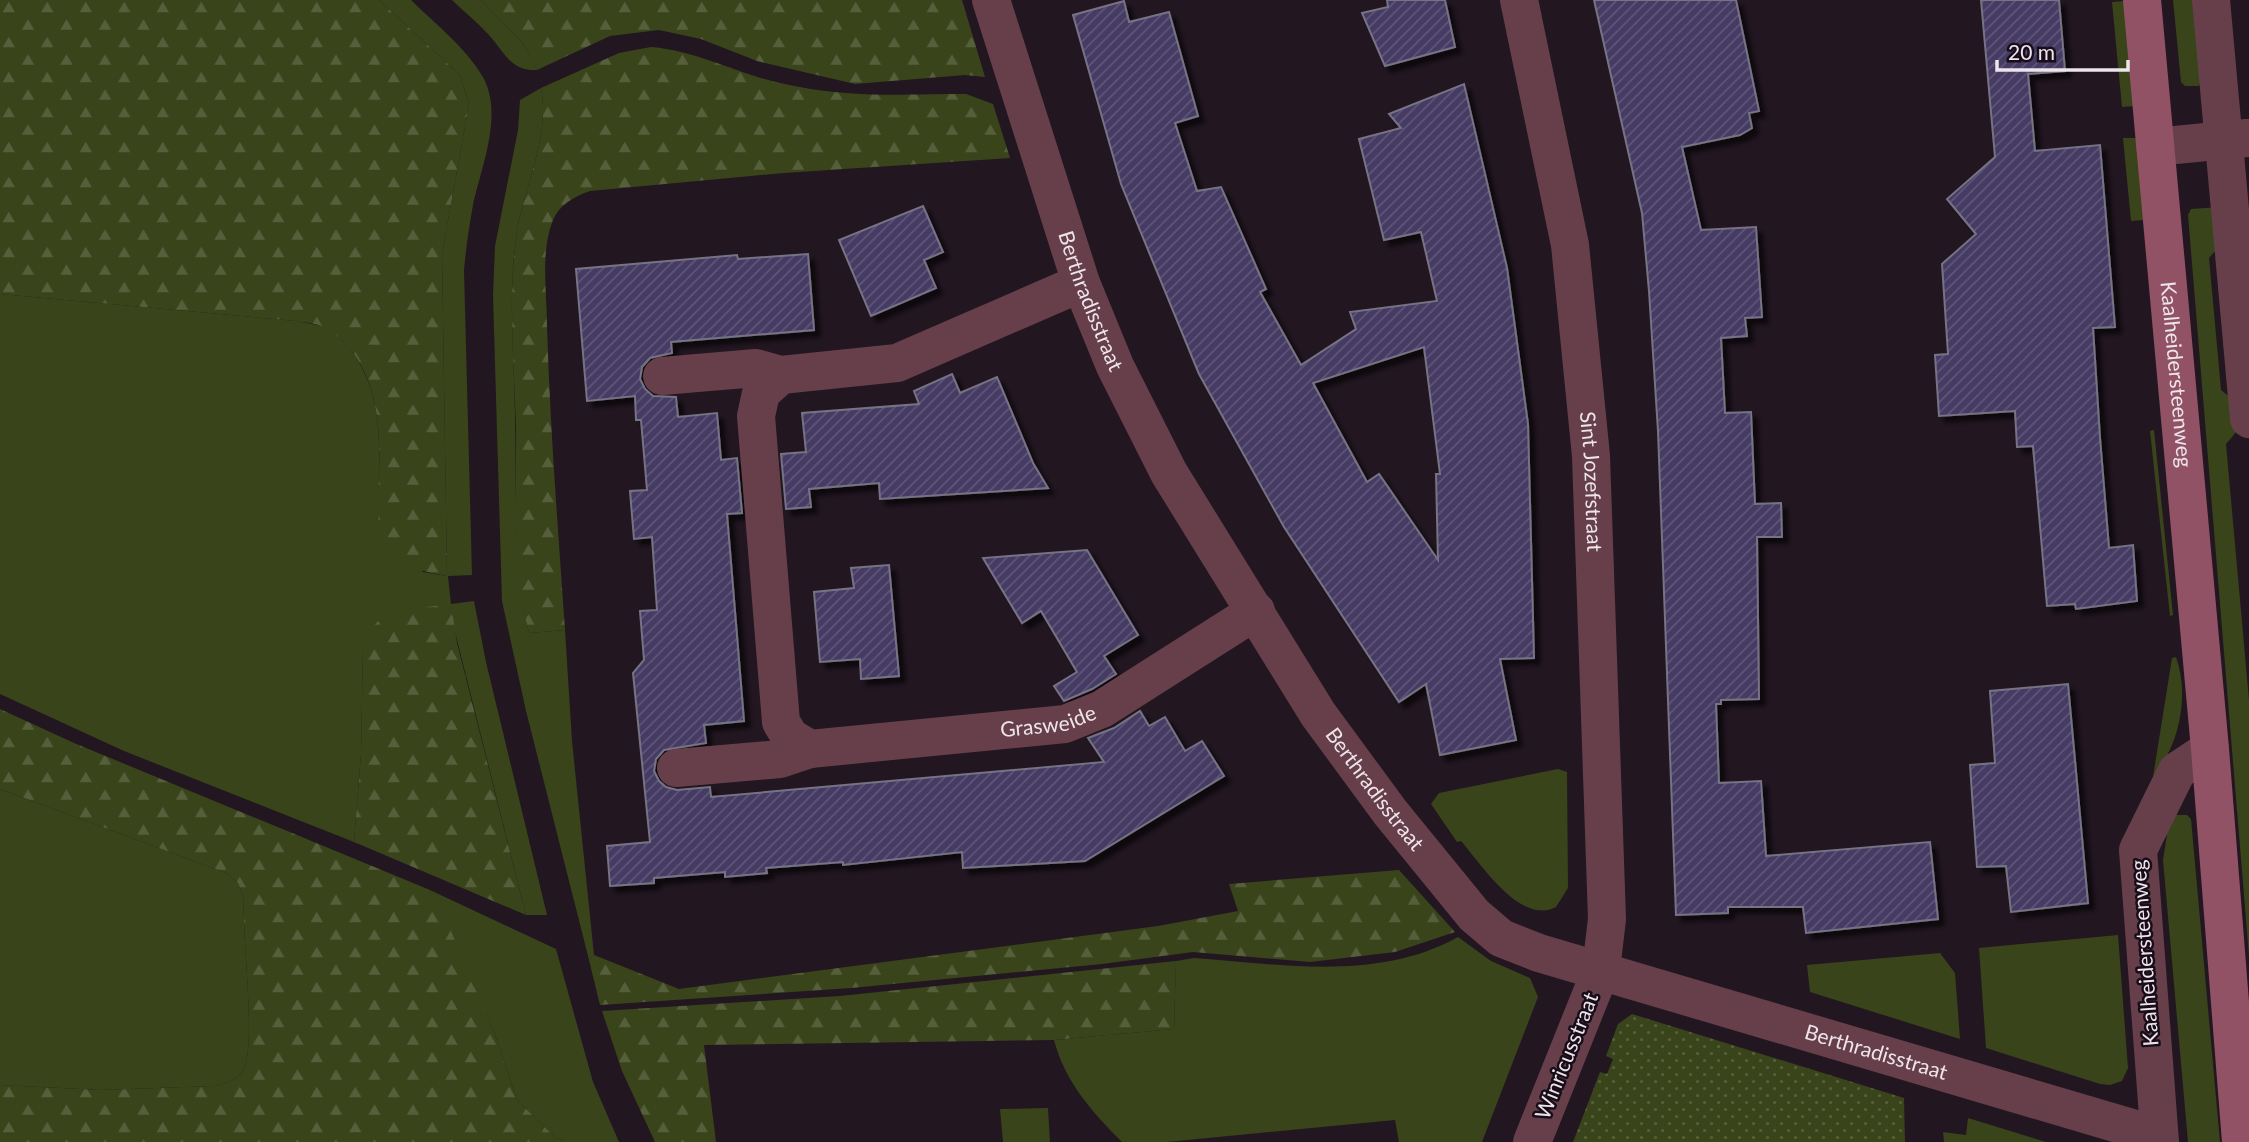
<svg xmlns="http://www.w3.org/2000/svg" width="2249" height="1142" viewBox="0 0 2249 1142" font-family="Lato,sans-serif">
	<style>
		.grass { fill: #39441a }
		.forest { fill: url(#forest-firs) }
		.park { fill: url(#park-dots) }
		.building { fill: url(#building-hatch); stroke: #767384; stroke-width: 2; fill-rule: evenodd; filter: url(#shadow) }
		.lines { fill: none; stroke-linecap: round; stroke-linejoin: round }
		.street { stroke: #673f4a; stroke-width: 38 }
		.secondary { stroke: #925265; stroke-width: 38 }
		.labels { text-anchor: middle; stroke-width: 5; stroke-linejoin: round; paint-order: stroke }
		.street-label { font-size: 21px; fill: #ede5ec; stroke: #180d18 }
	</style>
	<defs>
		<pattern id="forest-firs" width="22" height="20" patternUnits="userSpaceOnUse" patternTransform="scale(1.75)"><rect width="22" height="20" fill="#39441a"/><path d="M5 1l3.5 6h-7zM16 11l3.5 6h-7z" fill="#565f3b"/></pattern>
		<pattern id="park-dots" width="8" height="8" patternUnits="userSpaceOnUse" patternTransform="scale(1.75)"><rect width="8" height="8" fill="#39441a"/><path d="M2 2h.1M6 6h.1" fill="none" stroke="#565f3b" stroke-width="1.8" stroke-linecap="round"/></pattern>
		<pattern id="building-hatch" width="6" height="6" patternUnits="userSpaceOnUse" patternTransform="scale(1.75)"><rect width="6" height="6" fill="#443a64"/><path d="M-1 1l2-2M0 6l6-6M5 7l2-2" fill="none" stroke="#5f567a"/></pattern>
		<filter id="shadow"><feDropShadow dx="6" dy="6" stdDeviation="2" flood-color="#0009"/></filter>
	</defs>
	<rect width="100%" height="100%" fill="#221621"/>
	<g class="grass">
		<path d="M379,0h32c24,24 56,48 73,79 19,37 -3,89 -11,126 -4,22 -7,43 -9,65l8,305 -24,1 3,28 23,-3 12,61 61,253h-21l-72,-287 -91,20 -2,106 -7,88 -230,-91 -124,-57v-400l296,27c8,2 18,3 26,5 10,4 22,16 29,24 37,51 27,107 27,166l45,56 24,4 -5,-322 27,-150 -9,-29z"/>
		<path d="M452,0h29l42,43 14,27c-28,2 -35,-23 -52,-39 -10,-11 -22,-20 -33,-31z"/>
		<path d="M2173,0h22l6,83 -3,3h-13l-4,-4z"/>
		<path d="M2124,1l11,105 -13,1 -10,-105z"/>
		<path d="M541,88c10,51 -19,101 -25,151 -8,58 -2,117 -1,176 2,72 -3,147 14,218l36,-3 7,111 22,214 -5,5 -63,-249 -24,-110 -9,-306 2,-49 23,-116 2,-30z"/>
		<path d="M2123,138h14l7,82 -13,1z"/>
		<path d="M2220,207l5,33 -16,18 12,132 19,15 2,20 -16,19 23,256v256l-61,-741 3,-6z"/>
		<path d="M2154,430l19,185 -3,1 -20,-185z"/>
		<path d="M2176,657c14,40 3,88 -23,120l19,-119z"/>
		<path d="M1558,769l9,3 1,116 -12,19c-35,19 -75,-43 -95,-66l-4,1 -26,-38 8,-11z"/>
		<path d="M0,789l226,84 12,10 6,15c-3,34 14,153 -2,174 -7,10 -17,11 -28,14l-113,4 -101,-5z"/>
		<path d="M2176,815h11l4,4 29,323h-32l-25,-282 5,-32z"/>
		<path d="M430,890l126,59 37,133 26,60h-52l-12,-5 -38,-37 -24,-71z"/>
		<path d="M2118,935l10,133 -6,13 -12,4 -10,-1 -114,-36 -7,-100z"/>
		<path d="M1458,937l33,24 39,17 8,19 -56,145h-83l-4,-22 -228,22h-45c-30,-30 -57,-60 -68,-102l120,-11 2,-68 18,-3c87,6 183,24 264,-21z"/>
		<path d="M1940,953l15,20 5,66 -150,-47 -3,-27z"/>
		<path d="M1048,1108l2,34h-47l-3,-33z"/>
		<path d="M1968,1118l78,24h-102l-1,-10 23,3z"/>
	</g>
	<g class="forest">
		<path d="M0,0h379l81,75 9,29 -27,150 5,322c-19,-4 -45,-7 -58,-25 -15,-21 -11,-54 -10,-78 2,-53 -3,-113 -52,-144 -8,-6 -22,-6 -31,-8l-296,-27z"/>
		<path d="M481,0h481l23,77 -20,-2 -110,9 -98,-23 -56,-22 -42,-9 -49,6 -73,34 -14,-27z"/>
		<path d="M651,47c47,4 84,26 129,36 69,16 117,11 186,11l27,10 17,54 -226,15 -194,18c-15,5 -31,14 -37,29 -13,32 -6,72 -6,106 3,101 11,203 18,304l-36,3c-18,-67 -12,-139 -13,-207 -2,-62 -8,-126 0,-187 6,-50 35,-100 25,-151l78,-35z"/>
		<path d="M451,604l6,39 69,272 -172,-73 7,-88 2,-106 13,-25 17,-12z"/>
		<path d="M0,709l74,34 356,147 18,34 45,105 24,71 38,37 12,5h-567v-57l101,5 113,-4c11,-3 21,-4 28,-14 16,-22 -1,-140 2,-174l-6,-15 -12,-10 -226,-84z"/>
		<path d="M1399,870l56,62 -60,20 -85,10 -117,-10 -91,12 -251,24 -251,17 -11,-45 5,-5 85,34 479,-63 80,-15 -9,-27z"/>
		<path d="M1176,961l-2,68 -120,11 -350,5 12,97h-61l-33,-71 -20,-60 238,-15z"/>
	</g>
	<path class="park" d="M1632,1014l272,84 1,44h-332l27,-70 7,2 6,-15 -7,-3 12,-32z"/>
	<g class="building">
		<path d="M1387,0h58l10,47 -70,19 -23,-53 26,-6z"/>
		<path d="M1594,0h142l23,111 -10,2 3,15 -12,7 -58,12 19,83 55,-3 6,90 -17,1 2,18 -26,2 4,75 26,-1 4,92 26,-1 1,34h-25l2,162 -38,1v4h-5l3,79 42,-2 5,75 164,-14 8,77 -132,14 -3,-26h-75v6l-52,2 -18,-484 -9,-140 -7,-78z"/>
		<path d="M1981,0h78l6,71 -37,3 7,77 65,-6 15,182 -22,1 7,110 9,110 24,-3 4,56 -61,8 -1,-5 -28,2 -14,-160 -16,1 -2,-36 -76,5 -4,-61 13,-1 -6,-90 34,-30 -29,-35 48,-42z"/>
		<path d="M1124,1l5,21 40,-10 29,104 -23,7 22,68 24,-4 45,102 -6,3 41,73 55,-36 -6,-17 87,-11 -16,-69 -37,8 -25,-101 42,-11 -12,-14 75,-30 43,184 21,156 6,234 -34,1 16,81 -76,15 -14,-71 -27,18 -115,-175 -85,-153 -78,-190 -48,-169zM1424,347l16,127h-4l2,86 -59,-86 -12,8 -54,-99z"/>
		<path d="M923,206l20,46 -19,8 12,28 -65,28 -32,-76z"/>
		<path d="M808,254l6,76 -143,12 1,11 -22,5 -8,9 -2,12 5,10 8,7 23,1 2,20 39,-4 4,47 16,-2 5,55 -15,1 17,207 -40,4 2,18 -42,7 -8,9 -2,12 5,10 7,6 11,3 33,-3 1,10 393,-35 -16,-24 26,-10 26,-17 9,15 16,-9 20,34 17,-10 22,35 -139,85 -122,7 -1,-16 -119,13v-3l-77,6 1,5 -42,4v-5l-71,6v5l-44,3 -3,-40 43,-4 -17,-169 11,-13 -4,-49 17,-1 -5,-73 -18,2 -4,-48 17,-1 -6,-70h-5l-1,-24 -48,5 -11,-132 161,-14 1,4z"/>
		<path d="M952,374l8,19 37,-16 36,86 15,25 -168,11 -1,-16 -70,6 2,18 -25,2 -5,-55 25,-2 -4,-39 117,-9 -5,-13z"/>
		<path d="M1087,550l51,85 -34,21 12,18 -24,15 -28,12 -10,-15 23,-14 -36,-61 -19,12 -39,-65z"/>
		<path d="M889,565l10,111 -38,3 -1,-20 -40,3 -6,-70 40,-4 -3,-20z"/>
		<path d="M2068,684l20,219 -77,9 -5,-46 -29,1 -7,-102 25,-2 -5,-72z"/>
	</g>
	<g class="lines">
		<g class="street">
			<path id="s1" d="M991,0l90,283 34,83 54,107 149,241 72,98 84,103 27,23 38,15 620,183"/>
			<path id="s2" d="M1519,0l51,245 21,211 16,463 -6,51 -69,172"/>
			<path d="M2211,0l38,419"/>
			<path d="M2155,147l92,-9"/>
			<path d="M781,375l-20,18 -5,23 25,306 9,15 20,12"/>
			<path d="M662,376l94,-8 25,7 116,-12 184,-80"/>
			<path id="s3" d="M676,768l104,-9 30,-10 255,-25 37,-15 154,-98"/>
			<path d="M2160,1142l-22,-292 39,-79 33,-22"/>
		</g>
		<path class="secondary" id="s4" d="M2142,0l68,749 31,393"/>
	</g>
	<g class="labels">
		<g class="street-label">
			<text dy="7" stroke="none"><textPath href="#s1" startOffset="317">Berthradisstraat</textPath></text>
			<text dy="7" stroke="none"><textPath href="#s4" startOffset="376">Kaalheidersteenweg</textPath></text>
			<text dy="7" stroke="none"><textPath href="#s2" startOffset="488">Sint Jozefstraat</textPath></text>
			<text dy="7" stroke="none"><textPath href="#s3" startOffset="376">Grasweide</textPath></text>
			<text dy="7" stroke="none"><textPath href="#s1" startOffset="884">Berthradisstraat</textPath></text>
			<text transform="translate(2145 953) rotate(-94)" y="7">Kaalheidersteenweg</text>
			<text dy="7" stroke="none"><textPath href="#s1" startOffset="1472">Berthradisstraat</textPath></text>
			<text transform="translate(1567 1056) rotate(-68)" y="7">Winricusstraat</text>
		</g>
	</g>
	<path d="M1997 60v10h131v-10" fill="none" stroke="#ede5ec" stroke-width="3.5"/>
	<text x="2008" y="60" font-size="21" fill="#ede5ec" stroke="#180d18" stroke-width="5" paint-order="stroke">20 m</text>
</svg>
